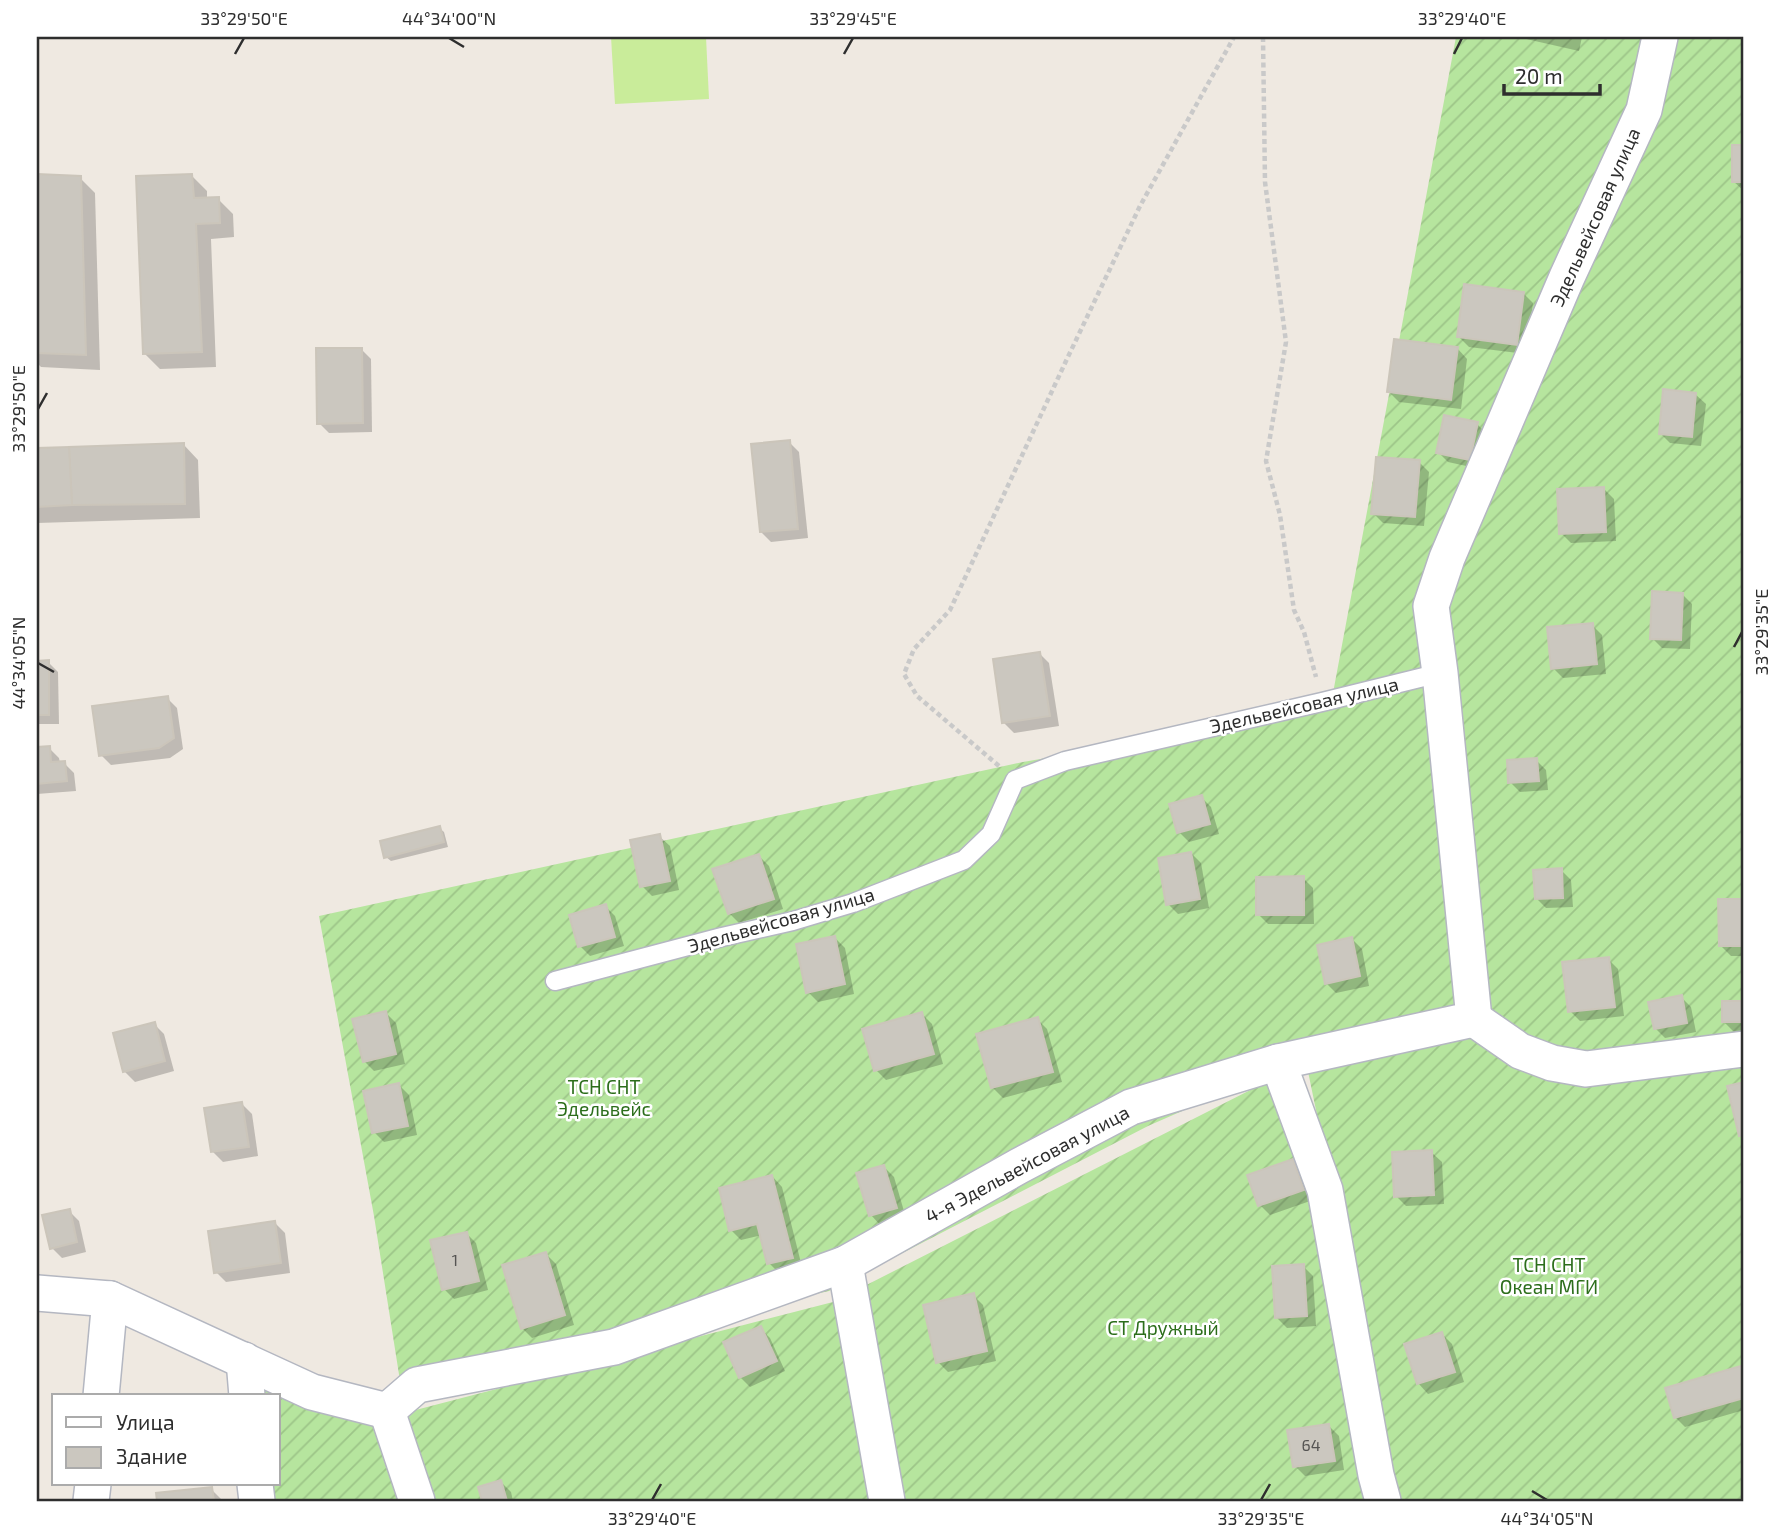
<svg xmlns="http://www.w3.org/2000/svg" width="1781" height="1538" viewBox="0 0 1781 1538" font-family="'Exo 2',sans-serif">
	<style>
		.garden { fill: url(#garden-furrows) }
		.pitch { fill: #c9ec9a }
		.shadow { fill: #0003 }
		.building { fill: #cbc7bf; stroke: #cbc5ba; stroke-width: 2 }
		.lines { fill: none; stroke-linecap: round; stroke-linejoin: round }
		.lane-casing { stroke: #b4b7c1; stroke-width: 21 }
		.street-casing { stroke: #b4b7c1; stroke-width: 38 }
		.path { stroke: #c9c9c9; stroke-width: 4.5; stroke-dasharray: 5 3.5; stroke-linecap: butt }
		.lane { stroke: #fff; stroke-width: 18 }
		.street { stroke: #fff; stroke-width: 35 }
		.ticks { fill: none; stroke: #2e2e2e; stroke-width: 2.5 }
		.labels { text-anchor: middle; stroke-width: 5; stroke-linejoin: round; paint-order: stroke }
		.number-label { font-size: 16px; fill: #555452 }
		.street-label { font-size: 19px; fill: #2e2e2e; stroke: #fff }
		.park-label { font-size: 19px; fill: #2c6e1b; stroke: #fff }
		.neatline { fill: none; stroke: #2e2e2e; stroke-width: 2.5 }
		.ticks-label { font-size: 18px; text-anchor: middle; fill: #2e2e2e }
	</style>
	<defs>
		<pattern id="garden-furrows" width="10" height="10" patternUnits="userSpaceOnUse" patternTransform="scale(1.75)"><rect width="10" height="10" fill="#b6e59e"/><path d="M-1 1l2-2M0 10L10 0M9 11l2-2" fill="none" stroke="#9dc588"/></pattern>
	</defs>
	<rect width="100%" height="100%" fill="#efe9e1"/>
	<g class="garden">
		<path d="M1456,37h288v1464h-347l-92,-444 -157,69 -319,165 -428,96 -27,-171 -55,-300 704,-154 307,-53z"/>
		<path d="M1274,1078l40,125 65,298h-1113l-2,-17h14v-88h-21l-2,-18 149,35 429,-111z"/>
	</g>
	<path class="pitch" d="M611,37h95l3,62 -94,5z"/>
	<g class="shadow">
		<path d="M1517,37h65l-3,14z"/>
		<path d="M1734,147h10v44l-11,-10z"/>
		<path d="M37,176l43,2 15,15 5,177 -59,-3 -4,-4z"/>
		<path d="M192,176l15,15v8h11l15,15 1,23 -23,2 5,128 -56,2 -15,-15z"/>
		<path d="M1523,293l10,10 -7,51 -57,-7 -10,-10z"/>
		<path d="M1457,348l10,11 -6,50 -62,-7 -10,-10z"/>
		<path d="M361,349l10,10 1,73 -43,1 -10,-10z"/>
		<path d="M1695,394l11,10 -5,42 -31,-3 -10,-10z"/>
		<path d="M1477,424l10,10 -7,35 -32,-7 -10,-10z"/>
		<path d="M789,442l10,10 9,86 -37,4 -10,-10z"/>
		<path d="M183,444l15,16 2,58 -163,5v-73z"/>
		<path d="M1419,462l10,10 -5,54 -41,-3 -10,-10z"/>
		<path d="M1604,489l10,10 2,42 -45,2 -10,-10z"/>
		<path d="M1682,594l10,10 -2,45 -28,-1 -10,-10z"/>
		<path d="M1592,625l10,10 4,39 -43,4 -10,-10z"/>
		<path d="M1039,653l10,10 10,63 -45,7 -10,-10z"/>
		<path d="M37,662h11l10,10 1,52h-22z"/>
		<path d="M167,698l10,10 6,41 -13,9 -59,7 -10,-10z"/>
		<path d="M49,748l10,10 1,5h4l10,10 2,18 -39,3v-45z"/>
		<path d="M1536,760l10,10 2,20 -28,2 -10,-10z"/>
		<path d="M1201,797l10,10 8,27 -30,8 -10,-10z"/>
		<path d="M439,828l5,4 4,15 -57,14 -5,-4z"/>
		<path d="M659,836l11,10 9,44 -27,6 -10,-10z"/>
		<path d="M1191,853l10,10 8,45 -31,6 -10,-10z"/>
		<path d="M759,856l10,10 14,43 -44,14 -10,-10z"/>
		<path d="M1561,870l10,10 2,27 -27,1 -10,-10z"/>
		<path d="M1303,878l10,10 1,36h-46l-10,-10z"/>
		<path d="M1720,901h24v55h-13l-10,-10z"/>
		<path d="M605,906l10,10 9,30 -34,10 -10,-10z"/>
		<path d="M835,938l10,10 9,46 -36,8 -10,-10z"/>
		<path d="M1352,939l10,10 7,37 -33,7 -10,-10z"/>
		<path d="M1608,959l10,10 6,47 -44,5 -10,-10z"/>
		<path d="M1681,997l10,10 5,25 -31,6 -10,-10z"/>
		<path d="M1724,1003h20v29h-10l-10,-10z"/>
		<path d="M386,1013l10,10 9,41 -31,7 -10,-10z"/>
		<path d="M922,1014l10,10 11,40 -57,16 -10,-10z"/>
		<path d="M1037,1019l10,10 15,53 -59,16 -10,-10 -14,-53z"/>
		<path d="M154,1024l10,10 10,37 -39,11 -10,-10 -10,-37z"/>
		<path d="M399,1085l10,10 8,40 -33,7 -10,-10z"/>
		<path d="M242,1104l10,10 6,42 -35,6 -10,-10z"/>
		<path d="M1431,1152l11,10 2,42 -38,2 -10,-10z"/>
		<path d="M1292,1161l10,10 11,29 -43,15 -10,-10z"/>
		<path d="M884,1167l10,10 12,41 -25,8 -10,-11z"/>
		<path d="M772,1176l10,11 20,80 -23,6 -10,-10 -7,-28 -21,5 -10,-10z"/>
		<path d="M69,1211l10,10 7,31 -24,6 -10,-10z"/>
		<path d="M275,1223l10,10 5,40 -64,9 -10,-10z"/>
		<path d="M466,1233l10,10 12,47 -34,9 -10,-10z"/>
		<path d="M546,1254l10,10 18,61 -42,13 -10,-10z"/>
		<path d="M1303,1266l10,10 3,50 -29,2 -10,-10z"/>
		<path d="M973,1295l10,10 13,56 -48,11 -10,-10z"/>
		<path d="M760,1328l10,10 15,33 -35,16 -10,-10z"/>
		<path d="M1442,1334l10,10 12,38 -36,12 -10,-11z"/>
		<path d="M1744,1367v43l-59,17 -10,-10 -8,-28z"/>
		<path d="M1329,1426l10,10 5,34 -39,6 -10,-10z"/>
		<path d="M501,1482l10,10 2,9h-29l-4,-13z"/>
		<path d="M211,1489l10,10 1,2h-63l-1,-6z"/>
	</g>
	<g class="building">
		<rect x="1732" y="145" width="12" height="37"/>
		<path d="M37,174l44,2 5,179 -49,-2z"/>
		<path d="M192,174l2,24 25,-1 1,26 -24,1 6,128 -59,2 -7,-178z"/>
		<path d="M1464,284l60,8 -7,53 -60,-8z"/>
		<path d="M1394,339l64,8 -7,53 -64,-8z"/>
		<path d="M316,348h46l1,75 -46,1z"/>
		<path d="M1663,389l33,4 -4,44 -33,-3z"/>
		<path d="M1444,415l34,7 -8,38 -34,-7z"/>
		<path d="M790,440l8,89 -38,3 -9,-88z"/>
		<path d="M184,443l1,61 -113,1 -3,-58z"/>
		<path d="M69,447l3,58 -35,2v-59z"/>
		<path d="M1376,457l44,3 -5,57 -44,-3z"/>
		<path d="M1604,487l2,45 -47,2 -2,-45z"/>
		<path d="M1652,591l31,2 -2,47 -31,-1z"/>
		<path d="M1593,623l4,41 -46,5 -4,-42z"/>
		<path d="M1040,652l10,64 -48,7 -9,-64z"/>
		<path d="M49,660v55h-12v-54z"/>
		<path d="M168,696l6,42 -15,10 -60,8 -7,-50z"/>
		<path d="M50,746l1,16 14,-1 2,20 -30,3v-37z"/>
		<path d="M1537,758l2,23 -31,2 -1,-23z"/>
		<path d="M1202,795l8,29 -33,9 -8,-29z"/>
		<path d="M440,826l4,16 -60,16 -4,-17z"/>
		<path d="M660,834l10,47 -30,6 -10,-47z"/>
		<path d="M1191,852l9,47 -34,6 -8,-47z"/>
		<path d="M759,854l15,45 -46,15 -16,-45z"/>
		<path d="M1562,868l1,30 -28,1 -2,-29z"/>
		<path d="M1304,876v39h-48v-38z"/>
		<path d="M1718,899h26v47h-25z"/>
		<path d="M606,904l9,33 -37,10 -9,-32z"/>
		<path d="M835,936l10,48 -39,9 -10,-49z"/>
		<path d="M1352,937l8,39 -35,8 -8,-39z"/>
		<path d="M1609,957l6,50 -47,5 -6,-50z"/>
		<path d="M1682,995l5,28 -33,6 -6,-27z"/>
		<rect x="1722" y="1001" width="22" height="21"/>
		<path d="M386,1011l10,43 -33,8 -11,-43z"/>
		<path d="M922,1012l12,42 -60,17 -12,-42z"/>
		<path d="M1038,1017l15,55 -62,16 -15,-54z"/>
		<path d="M155,1022l10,39 -42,11 -10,-39z"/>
		<path d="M1744,1082v53l-5,1 -12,-50z"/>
		<path d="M399,1083l9,43 -36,7 -9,-42z"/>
		<path d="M242,1102l7,45 -38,5 -7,-44z"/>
		<path d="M1432,1150l2,45 -40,2 -2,-45z"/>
		<path d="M1293,1159l11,31 -46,16 -11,-31z"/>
		<path d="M884,1165l13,43 -28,8 -13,-43z"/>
		<path d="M772,1175l21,83 -26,6 -10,-40 -28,7 -10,-43z"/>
		<path d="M70,1209l7,33 -27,7 -8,-34z"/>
		<path d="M275,1221l6,42 -67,10 -6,-42z"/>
		<path d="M467,1232l12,49 -37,9 -12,-50z"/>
		<path d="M546,1252l19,63 -44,14 -19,-64z"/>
		<path d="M1304,1264l3,52 -32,2 -3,-52z"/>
		<path d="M974,1293l13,58 -51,12 -13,-58z"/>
		<path d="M761,1326l16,35 -38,17 -16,-36z"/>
		<path d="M1442,1332l13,40 -38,12 -13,-40z"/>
		<path d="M1744,1365v33l-70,20 -9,-30z"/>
		<path d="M1329,1424l6,37 -42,6 -6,-37z"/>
		<path d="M501,1480l6,21h-25l-4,-14z"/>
		<path d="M212,1487l2,14h-57l-1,-8z"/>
	</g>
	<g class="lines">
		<defs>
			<path id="lane" d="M555,981l167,-44 71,-16 60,-18 111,-43 27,-26 24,-54 50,-19 257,-59 118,-29"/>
			<g id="street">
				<path d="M1474,1019l46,32 32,12 34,6 158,-20"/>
				<path d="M1278,1062l47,128 51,285 7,26"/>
				<path d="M845,1264l42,237"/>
				<path d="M37,1293l73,6 202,93 75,19 30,-26 197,-38 231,-83 174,-98 112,-59 147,-45 196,-43 -34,-346 -9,-67 16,-48 120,-281 77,-167 16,-73"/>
				<path d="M244,1360l3,36"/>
				<path d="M101,1396l9,-97"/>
				<path d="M387,1411l30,90"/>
				<path d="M255,1484l2,17"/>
				<path d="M91,1501l2,-17"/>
			</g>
		</defs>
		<use href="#lane" class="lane-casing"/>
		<use href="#street" class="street-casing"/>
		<g class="path">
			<path d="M1263,37l2,145 21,160 -20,119 14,54 14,95 10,22 12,45"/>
			<path d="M999,766l-82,-70 -13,-22 10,-25 36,-39 116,-249 74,-155 94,-169"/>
		</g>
		<use href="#lane" class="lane"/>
		<use href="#street" class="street"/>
	</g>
	<path class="ticks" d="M449,38l15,9M235,54l9,-16M844,54l9,-16M1454,54l8,-16M38,409l9,-16M1734,647l8,-15M38,663l16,9M1532,1491l15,9M652,1500l9,-16M1261,1500l9,-16"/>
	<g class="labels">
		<g class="number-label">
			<text x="455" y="1266">1</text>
			<text x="1311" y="1451">64</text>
		</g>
		<g class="street-label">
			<text transform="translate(1595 217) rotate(-66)" y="7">Эдельвейсовая улица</text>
			<text transform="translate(1304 705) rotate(-13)" y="7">Эдельвейсовая улица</text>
			<text transform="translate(781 920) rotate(-16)" y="7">Эдельвейсовая улица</text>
			<text transform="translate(1027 1164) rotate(-28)" y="7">4-я Эдельвейсовая улица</text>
		</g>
		<g class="park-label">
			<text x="604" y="1094">ТСН СНТ<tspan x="604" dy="22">Эдельвейс</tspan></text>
			<text x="1549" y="1272">ТСН СНТ<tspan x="1549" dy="22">Океан МГИ</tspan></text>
			<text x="1163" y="1335">СТ Дружный</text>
		</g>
	</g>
	<rect width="1781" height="1538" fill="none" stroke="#ffffff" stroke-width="77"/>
	<rect x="52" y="1394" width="228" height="91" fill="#ffffff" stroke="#ababab" stroke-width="2"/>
	<rect x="66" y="1417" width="35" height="10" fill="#ffffff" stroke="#ababab" stroke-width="2"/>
	<text x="116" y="1430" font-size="21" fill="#2e2e2e">Улица</text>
	<rect x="66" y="1447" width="35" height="21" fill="#cbc7bf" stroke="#ababab" stroke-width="2"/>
	<text x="116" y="1464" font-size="21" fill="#2e2e2e">Здание</text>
	<path d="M1504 84v10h96v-10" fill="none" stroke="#2e2e2e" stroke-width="3.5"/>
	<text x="1515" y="84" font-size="21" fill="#2e2e2e" stroke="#ffffff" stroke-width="5" paint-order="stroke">20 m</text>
	<rect x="38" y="38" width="1704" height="1462" class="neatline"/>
	<g class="ticks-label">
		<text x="244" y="25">33°29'50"E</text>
		<text x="449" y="25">44°34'00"N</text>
		<text x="853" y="25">33°29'45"E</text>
		<text x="1462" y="25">33°29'40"E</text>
		<text transform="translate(19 409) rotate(-90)" y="6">33°29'50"E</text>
		<text transform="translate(1762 632) rotate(-90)" y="6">33°29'35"E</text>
		<text transform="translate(19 663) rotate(-90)" y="6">44°34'05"N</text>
		<text x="652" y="1525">33°29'40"E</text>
		<text x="1261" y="1525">33°29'35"E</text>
		<text x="1547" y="1525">44°34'05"N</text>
	</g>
</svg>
